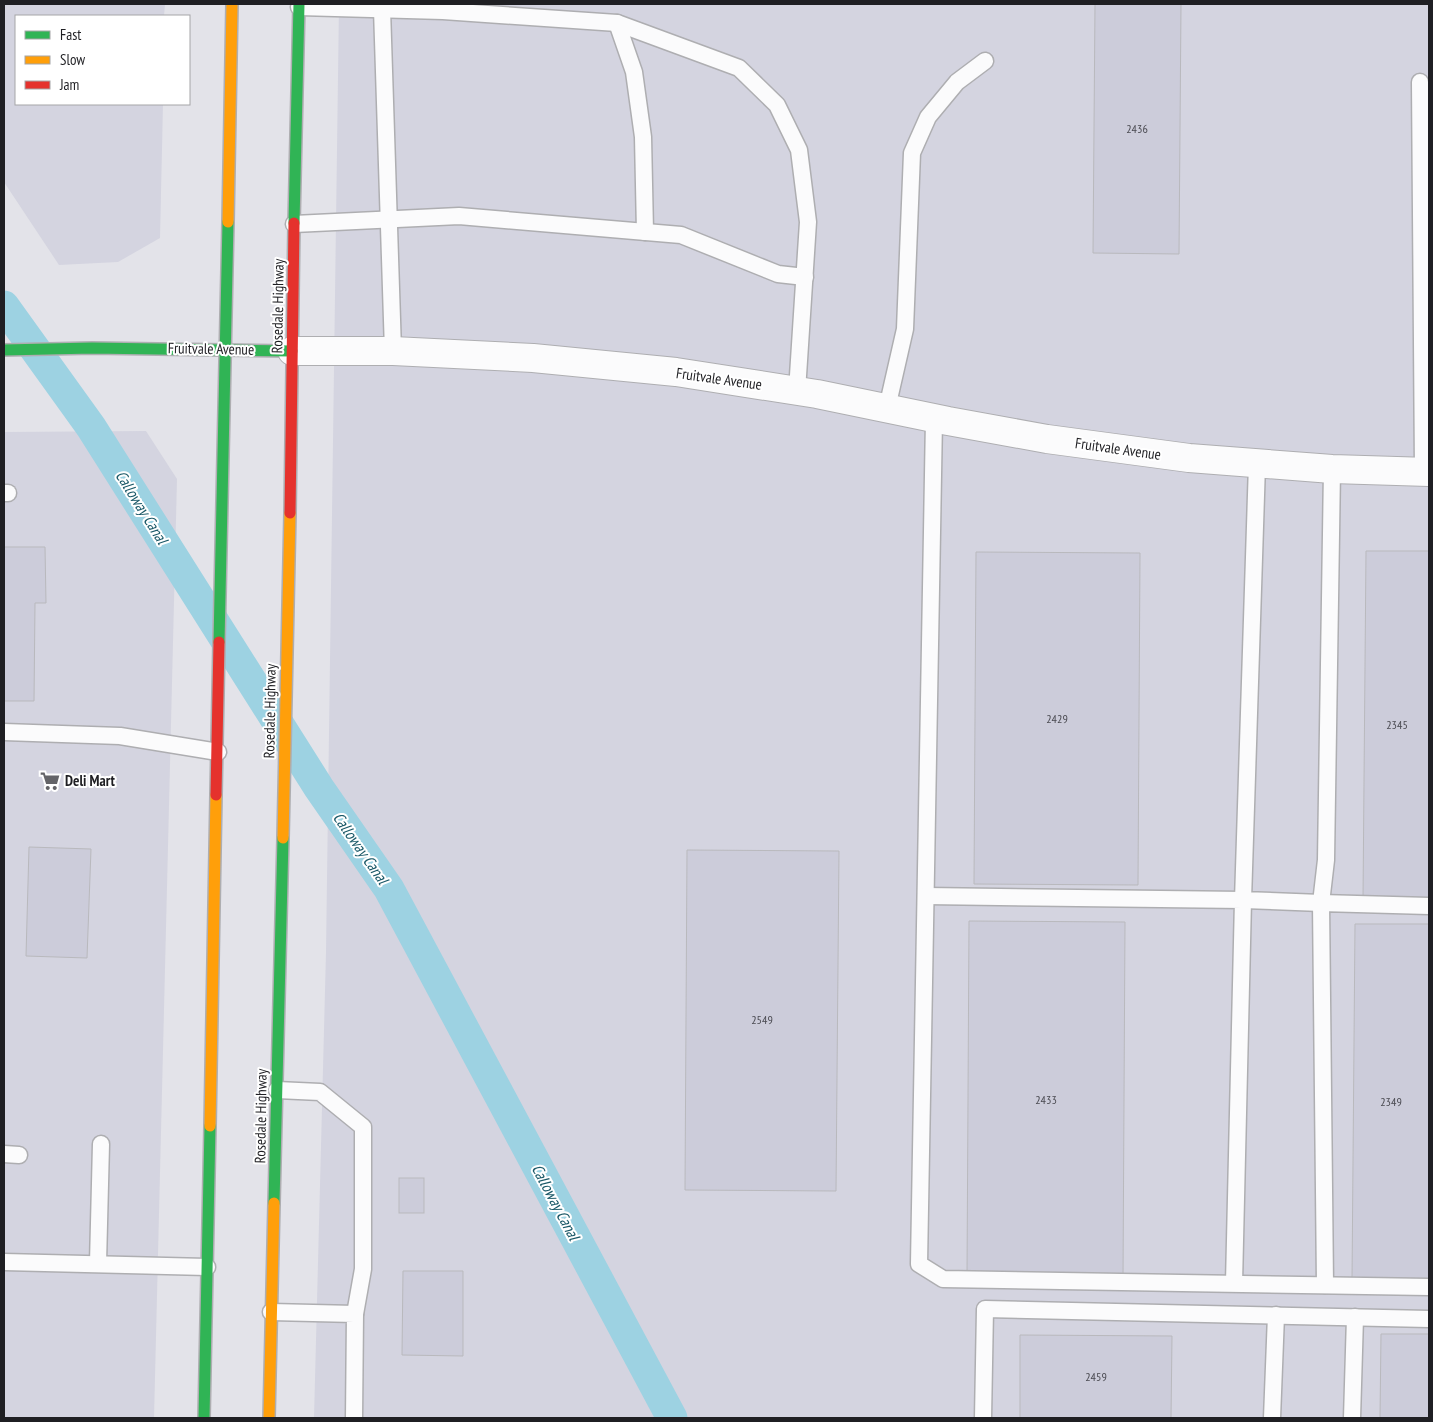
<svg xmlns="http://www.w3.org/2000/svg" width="1433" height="1422" viewBox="0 0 1433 1422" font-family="'PT Sans Narrow',sans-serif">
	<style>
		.built { fill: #d4d4e0 }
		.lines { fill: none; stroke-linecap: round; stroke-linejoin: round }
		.canal { stroke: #9dd2e2; stroke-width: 31 }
		.building { fill: #ccccda; stroke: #b9b9bd }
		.lane-casing { stroke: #aeaeb1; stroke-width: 19 }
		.street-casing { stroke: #aeaeb1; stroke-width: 30 }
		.fast-casing { stroke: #aeaeb1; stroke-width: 14 }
		.slow-casing { stroke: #aeaeb1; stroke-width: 14 }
		.jam-casing { stroke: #aeaeb1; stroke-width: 14 }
		.lane { stroke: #fbfbfc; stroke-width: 16 }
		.street { stroke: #fbfbfc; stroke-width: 28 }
		.fast { stroke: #30b455; stroke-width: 11 }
		.slow { stroke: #ff9f0a; stroke-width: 11 }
		.jam { stroke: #e5322d; stroke-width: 11 }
		.labels { text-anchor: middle; stroke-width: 4; stroke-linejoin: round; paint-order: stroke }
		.number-label { font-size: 12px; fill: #4a4a51 }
		.street-label { font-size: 15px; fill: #1f1f23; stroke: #fff }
		.poi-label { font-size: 15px; font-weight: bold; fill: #1f1f23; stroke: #fff; text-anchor: start }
		.water-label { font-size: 16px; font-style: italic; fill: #1b5968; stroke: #fff }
	</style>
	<rect width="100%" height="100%" fill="#e3e3e9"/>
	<g class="built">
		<path d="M4,4h161l-1,12h-148v88h147l-3,134 -42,24 -59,3 -55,-83z"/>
		<path d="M339,4h1090v1414h-1115l12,-466z"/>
		<path d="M146,431l31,48 -23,939h-150v-986z"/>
	</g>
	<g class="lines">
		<path class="canal" d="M4,306l87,121 228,361 70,101 283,529"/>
	</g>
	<g class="building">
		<path d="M1095,4h86l-2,250 -86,-1z"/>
		<path d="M4,547h41l1,56h-11l-1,98h-30z"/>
		<path d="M1366,551h63v349l-66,-1z"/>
		<path d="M976,552l164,1 -2,332 -164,-1z"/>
		<path d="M29,847l62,2 -4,109 -61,-2z"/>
		<path d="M687,850l152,1 -3,340 -151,-1z"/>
		<path d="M969,921l156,1 -2,357 -156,-1z"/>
		<path d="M1355,924h74v357h-77z"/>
		<rect x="399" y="1178" width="25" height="35"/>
		<path d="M403,1271h60v85l-61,-1z"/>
		<path d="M1381,1334h48v84h-49z"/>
		<path d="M1020,1335l152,1 -1,82h-151z"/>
	</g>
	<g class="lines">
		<defs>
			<g id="lane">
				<path d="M299,7l144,4 174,12 122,45 38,37 22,45 9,72 -11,169"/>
				<path d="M382,9l11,342"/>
				<path d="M617,23l17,49 9,65 2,95"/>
				<path d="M1420,82l3,389"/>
				<path d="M294,224l165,-8 222,19 97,39 27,3"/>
				<path d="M887,408l18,-79 7,-176 16,-36 29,-35 28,-21"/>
				<path d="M934,419l-15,845 24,15 486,8"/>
				<path d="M1257,464l-14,436 78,3 5,-43 6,-391"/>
				<path d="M4,493h4"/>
				<path d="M4,732l116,4 98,16"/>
				<path d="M926,896l317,4 -9,383"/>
				<path d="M277,1090l43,2 43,35v142l-8,45"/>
				<path d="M4,1154l15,1"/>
				<path d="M4,1262l203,5"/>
				<path d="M98,1263l3,-119"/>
				<path d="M1325,1285l-4,-382 108,3"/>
				<path d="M271,1312l84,2 -1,104"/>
				<path d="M983,1418l2,-109 444,10"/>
				<path d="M1272,1418l4,-103"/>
				<path d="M1352,1418l3,-101"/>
			</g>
			<path id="street" d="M292,351h101l140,7 143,14 141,22 131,27 99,18 142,19 143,11 97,3"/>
			<g id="fast">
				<path d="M294,223l5,-219"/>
				<path d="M4,350l88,-2 200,3"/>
				<path d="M219,642l9,-420"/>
				<path d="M274,1203l9,-365"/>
				<path d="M204,1418l6,-292"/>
			</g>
			<g id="slow">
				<path d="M228,222l4,-218"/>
				<path d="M283,838l7,-325"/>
				<path d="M210,1126l6,-331"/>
				<path d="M269,1418l5,-215"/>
			</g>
			<g id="jam">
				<path d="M290,513l4,-290"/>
				<path d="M216,795l3,-153"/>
			</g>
		</defs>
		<use href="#lane" class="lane-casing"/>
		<use href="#street" class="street-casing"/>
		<use href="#fast" class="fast-casing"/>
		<use href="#slow" class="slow-casing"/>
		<use href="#jam" class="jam-casing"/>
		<use href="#lane" class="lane"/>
		<use href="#street" class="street"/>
		<use href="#fast" class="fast"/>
		<use href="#slow" class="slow"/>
		<use href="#jam" class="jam"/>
	</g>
	<defs>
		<symbol id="supermarket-bare" viewBox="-9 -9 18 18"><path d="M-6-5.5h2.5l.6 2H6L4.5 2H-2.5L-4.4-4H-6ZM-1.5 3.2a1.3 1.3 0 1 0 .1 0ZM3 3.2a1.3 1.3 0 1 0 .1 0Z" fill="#646468" stroke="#fff" stroke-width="2.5" paint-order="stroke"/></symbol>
	</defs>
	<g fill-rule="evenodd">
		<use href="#supermarket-bare" x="36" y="767" width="28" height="28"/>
	</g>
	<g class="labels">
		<g class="number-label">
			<text x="1137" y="133">2436</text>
			<text x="1057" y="723">2429</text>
			<text x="1397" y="729">2345</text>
			<text x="762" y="1024">2549</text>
			<text x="1046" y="1104">2433</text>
			<text x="1391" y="1106">2349</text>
			<text x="1096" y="1381">2459</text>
		</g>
		<g class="street-label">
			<text transform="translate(278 306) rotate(-89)" y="5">Rosedale Highway</text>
			<text transform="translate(211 349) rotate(1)" y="5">Fruitvale Avenue</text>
			<text transform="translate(719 379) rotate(8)" y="5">Fruitvale Avenue</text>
			<text transform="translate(1118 449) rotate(8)" y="5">Fruitvale Avenue</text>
			<text transform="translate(270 711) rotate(-89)" y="5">Rosedale Highway</text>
			<text transform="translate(261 1116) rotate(-89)" y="5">Rosedale Highway</text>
		</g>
		<g class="poi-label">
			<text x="65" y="786">Deli Mart</text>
		</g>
		<g class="water-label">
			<text transform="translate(142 507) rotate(58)" y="6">Calloway Canal</text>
			<text transform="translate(361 848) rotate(55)" y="6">Calloway Canal</text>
			<text transform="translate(556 1202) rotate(62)" y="6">Calloway Canal</text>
		</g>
	</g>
	<rect width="1433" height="1422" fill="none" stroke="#1f1f23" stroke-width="10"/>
	<rect x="15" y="15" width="175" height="90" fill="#ffffff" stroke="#a5a5a7"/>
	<rect x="25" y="31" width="25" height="8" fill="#30b455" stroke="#a5a5a7"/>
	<text x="60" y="40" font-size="15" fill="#1f1f23">Fast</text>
	<rect x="25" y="56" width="25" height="8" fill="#ff9f0a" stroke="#a5a5a7"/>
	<text x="60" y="65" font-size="15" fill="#1f1f23">Slow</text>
	<rect x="25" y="81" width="25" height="8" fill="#e5322d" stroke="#a5a5a7"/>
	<text x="60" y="90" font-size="15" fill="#1f1f23">Jam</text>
</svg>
